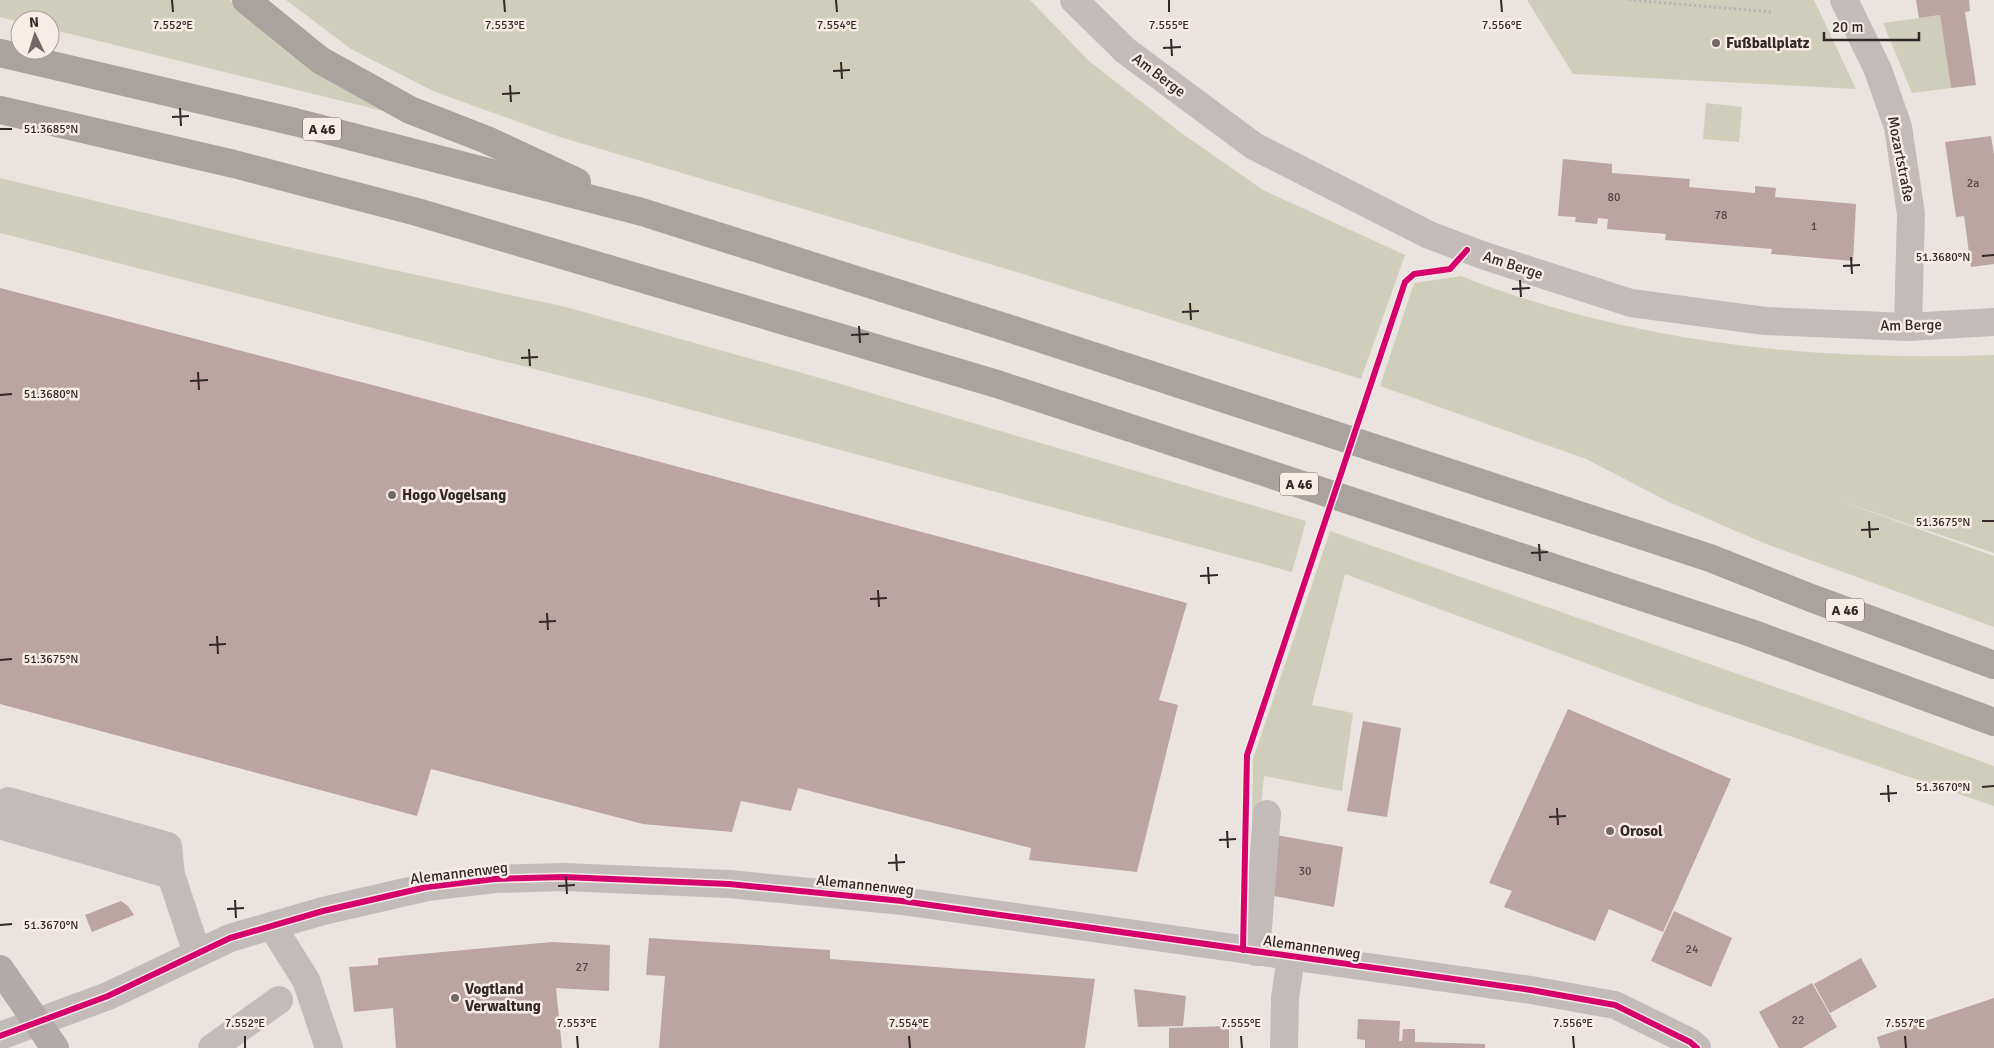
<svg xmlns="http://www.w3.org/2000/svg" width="1994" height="1048" viewBox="0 0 1994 1048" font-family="Signika,sans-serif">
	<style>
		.green { fill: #cfcebb }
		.building { fill: #bca4a2 }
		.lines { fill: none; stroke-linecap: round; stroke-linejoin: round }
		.path { stroke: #bcb4b1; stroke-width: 3; stroke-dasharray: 2.5 2.5; stroke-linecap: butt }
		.minor { stroke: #c3bbb9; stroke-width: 28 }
		.major { stroke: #b2aaa8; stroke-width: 28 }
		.highway { stroke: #a9a29f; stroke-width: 28 }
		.cycleway-casing { stroke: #f7ece6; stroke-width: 9 }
		.cycleway { stroke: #d6006c; stroke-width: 6 }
		.ticks { fill: none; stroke: #332827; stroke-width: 2 }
		.poi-dot { fill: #736968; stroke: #f7ece6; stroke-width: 2 }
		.labels { text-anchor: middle; stroke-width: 5; stroke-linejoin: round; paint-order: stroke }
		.number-label { font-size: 12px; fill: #554746 }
		.shield { fill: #f7ece6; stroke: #6e6360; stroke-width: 1 }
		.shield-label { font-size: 14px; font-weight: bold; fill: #332827 }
		.poi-label { font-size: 15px; font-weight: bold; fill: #332827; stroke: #f7ece6; text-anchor: start }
		.street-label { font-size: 15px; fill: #332827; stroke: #f7ece6 }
		.ticks-label { font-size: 12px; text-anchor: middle; fill: #332827; stroke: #f7ece6; stroke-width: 5; stroke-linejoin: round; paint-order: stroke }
	</style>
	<rect width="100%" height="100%" fill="#eae3e0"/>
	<g class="green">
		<path d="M0,0h230c47,49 98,80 157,112l-337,-83v-9h-30v2l-20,-5z"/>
		<path d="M286,0h744l59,61 91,71 83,58 142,65 -44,124 -351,-109 -450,-133 -127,-46 -82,-42z"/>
		<path d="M1527,0h287l42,89 -283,-15z"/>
		<path d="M1940,15l11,73 -39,5 -29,-70z"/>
		<path d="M1706,103l36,4 -3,35 -36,-3z"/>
		<path d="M0,178l283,68 283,61 261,73 479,141 -14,51 -648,-175 -644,-164z"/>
		<path d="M1461,276c169,67 352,86 533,79v198l-154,-52 154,55v71l-228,-83 -97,-42 -83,-43 -206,-73 34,-103z"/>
		<path d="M1330,531l508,178 156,57v40l-295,-101 -354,-131 -33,131 41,8 -11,78 -78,-15 -13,128 2,-145z"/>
	</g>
	<g class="building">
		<path d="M1916,0h53l1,11 -5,1 11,73 -25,3 -11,-73 -21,3z"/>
		<path d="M1991,136l3,18v110l-23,3 -7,-51 -8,1 -11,-75z"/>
		<path d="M1563,159l49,5v9l78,6 -1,8 66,6v-7l21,2 -1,9 81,7 -3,57 -82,-7 1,-5 -107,-9 1,-6 -59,-5 1,-10 -10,-1 -1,6 -22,-2 1,-5 -18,-1z"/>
		<path d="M0,288l380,99 807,216 -28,97 19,5 -41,167 -108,-12 2,-12 -233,-60 -7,23 -50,-10 -9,31 -89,-8 -212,-55 -14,47 -417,-112z"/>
		<path d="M1568,709l163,70 -68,153 -54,-23 -14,32 -91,-34 8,-16 -23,-8z"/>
		<path d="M1363,721l38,7 -14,89 -40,-6z"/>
		<path d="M1276,835l67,12 -9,60 -65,-12z"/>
		<path d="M121,901l7,5 6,9 -42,17 -7,-17z"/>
		<path d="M1674,911l58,27 -21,49 -60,-26z"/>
		<path d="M649,938l181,12v9l265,20 -10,69h-426l6,-72 -19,-1z"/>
		<path d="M552,942l58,3 -1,46 -53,-3 6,60h-166l-3,-40 -39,4 -5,-45 29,-2v-7z"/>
		<path d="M1861,958l16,29 -47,26 -16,-29z"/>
		<path d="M1812,983l25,44 -35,21h-23l-20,-36z"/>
		<path d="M1134,989l52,7 -3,30 -45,1z"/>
		<path d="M1994,998v50h-114l-3,-11z"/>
		<path d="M1358,1019l42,2 -1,20h3l1,-12h12v13l70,2v4h-120v-8l-8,-1z"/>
		<path d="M1229,1026v22h-60v-20z"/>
	</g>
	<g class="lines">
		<path class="path" d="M1629,0l144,12"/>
		<g class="minor">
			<path d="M1074,0l52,51 128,95 175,89 56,21 146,47 134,18 143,6 86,-5"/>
			<path d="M1844,0l34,70 20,57 13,87 -3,113"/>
			<path d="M0,807l8,-6 160,45 3,29"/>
			<path d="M0,818l6,9 165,48 26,78"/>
			<path d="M272,926l34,54 23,68"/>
			<path d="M1256,952l11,-138"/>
			<path d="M0,1036l108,-40 122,-58 93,-27 104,-24 68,-8 69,-2 165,7 173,17 629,89 84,15 75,37 7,6"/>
			<path d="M212,1048l67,-48"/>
			<path d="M1284,1048l1,-50 6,-41"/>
		</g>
		<path class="major" d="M0,969l55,79"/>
		<g class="highway">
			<path d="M246,0l74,60 90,50 77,30 90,42"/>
			<path d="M0,53l295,69 347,90 369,117 699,229 101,40 183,67"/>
			<path d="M0,110l234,54 183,48 580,172 754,249 243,89"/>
		</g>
		<defs>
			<g id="cycleway">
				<path d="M1243,950l4,-195 158,-473 9,-8 36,-5 17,-19"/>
				<path d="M0,1036l108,-40 122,-58 93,-27 104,-24 68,-8 69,-2 165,7 173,17 629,89 84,15 75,37 7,6"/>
			</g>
		</defs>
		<use href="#cycleway" class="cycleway-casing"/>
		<use href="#cycleway" class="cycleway"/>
	</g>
	<path class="ticks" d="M172,0l1,12M504,0l1,12M836,0l1,12M1169,0v12M1501,0l1,12M1171,39l1,17M1163,48l18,-1M841,62l1,17M833,71l17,-1M510,85l1,17M502,94l18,-1M180,108l1,18M172,117l17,-1M0,129h12M1982,256l12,-1M1851,257l1,17M1843,266l17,-1M1520,280l1,17M1512,289l18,-1M1190,303l1,17M1182,312l17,-1M859,326l1,17M851,335l18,-1M529,349l1,17M521,358l17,-1M198,372l1,18M190,381l18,-1M0,395l12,-1M1869,521l1,17M1982,521h12M1861,530l18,-1M1539,544l1,17M1531,553l17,-1M1208,567l1,17M1200,576l18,-1M878,590l1,17M870,599l17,-1M547,613l1,17M539,622l17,-1M217,636l1,18M209,645l17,-1M0,660l12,-1M1888,785l1,17M1982,787l12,-1M1880,794l17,-1M1557,808l1,17M1549,817l17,-1M1227,831l1,17M1219,840l17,-1M896,854l1,17M888,863l17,-1M566,877l1,17M558,886l17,-1M235,900l1,18M227,909l17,-1M0,925l12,-1M245,1036v12M577,1036l1,12M909,1036l1,12M1241,1036l1,12M1573,1036l1,12M1905,1036l1,12"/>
	<g class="poi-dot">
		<circle cx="1716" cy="43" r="5"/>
		<circle cx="392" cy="495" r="5"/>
		<circle cx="1610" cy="831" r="5"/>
		<circle cx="455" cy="998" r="5"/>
	</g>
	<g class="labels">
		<g class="number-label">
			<text x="1973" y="187">2a</text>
			<text x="1614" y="201">80</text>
			<text x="1721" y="219">78</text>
			<text x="1814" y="230">1</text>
			<text x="1305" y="875">30</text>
			<text x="1692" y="953">24</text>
			<text x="582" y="971">27</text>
			<text x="1798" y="1024">22</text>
		</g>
		<g class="shield">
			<rect x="303" y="117.5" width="38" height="23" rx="4"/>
			<rect x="1280" y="472.5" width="38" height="23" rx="4"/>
			<rect x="1826" y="598.5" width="38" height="23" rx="4"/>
		</g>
		<g class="shield-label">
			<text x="322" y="134">A 46</text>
			<text x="1299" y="489">A 46</text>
			<text x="1845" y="615">A 46</text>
		</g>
		<g class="poi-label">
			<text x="1726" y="48">Fußballplatz</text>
			<text x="402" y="500">Hogo Vogelsang</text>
			<text x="1620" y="836">Orosol</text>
			<text x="465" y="994">Vogtland<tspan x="465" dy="17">Verwaltung</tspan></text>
		</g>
		<g class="street-label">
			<text transform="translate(1159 75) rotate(37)" y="5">Am Berge</text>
			<text transform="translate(1901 159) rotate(79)" y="5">Mozartstraße</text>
			<text transform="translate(1513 265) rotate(18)" y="5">Am Berge</text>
			<text transform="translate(1911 325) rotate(-1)" y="5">Am Berge</text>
			<text transform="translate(459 873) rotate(-7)" y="5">Alemannenweg</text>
			<text transform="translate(865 885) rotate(6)" y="5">Alemannenweg</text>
			<text transform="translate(1312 947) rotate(8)" y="5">Alemannenweg</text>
		</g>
	</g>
	<g class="ticks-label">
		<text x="173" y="29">7.552°E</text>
		<text x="505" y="29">7.553°E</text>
		<text x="837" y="29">7.554°E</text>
		<text x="1169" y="29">7.555°E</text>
		<text x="1502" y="29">7.556°E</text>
		<text x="51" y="133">51.3685°N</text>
		<text x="1943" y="261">51.3680°N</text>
		<text x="51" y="398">51.3680°N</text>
		<text x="1943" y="526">51.3675°N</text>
		<text x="51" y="663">51.3675°N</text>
		<text x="1943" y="791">51.3670°N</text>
		<text x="51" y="929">51.3670°N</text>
		<text x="245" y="1027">7.552°E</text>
		<text x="577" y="1027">7.553°E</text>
		<text x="909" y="1027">7.554°E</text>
		<text x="1241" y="1027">7.555°E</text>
		<text x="1573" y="1027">7.556°E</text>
		<text x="1905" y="1027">7.557°E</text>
	</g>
	<g transform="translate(35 35) rotate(356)"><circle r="24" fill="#f7ece6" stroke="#a99e9a"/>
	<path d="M0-4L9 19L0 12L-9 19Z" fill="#736968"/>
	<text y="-8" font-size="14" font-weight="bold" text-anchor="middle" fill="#332827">N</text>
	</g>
	<path d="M1824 32v8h95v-8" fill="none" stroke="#332827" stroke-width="2.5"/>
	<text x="1832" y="32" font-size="15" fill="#332827" stroke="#f7ece6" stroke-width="4" paint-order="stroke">20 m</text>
</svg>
